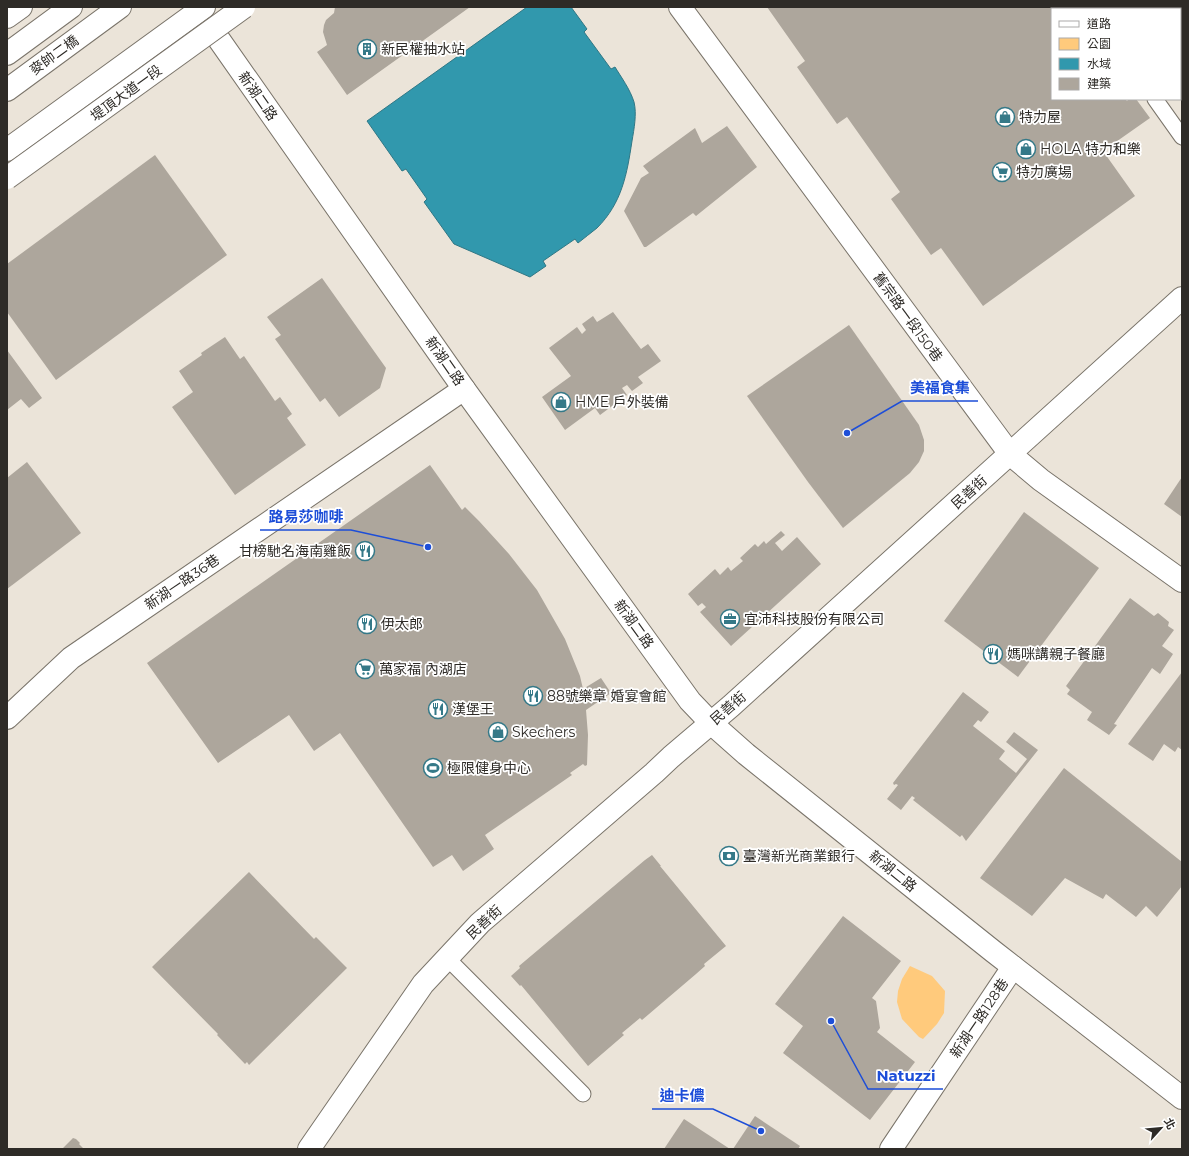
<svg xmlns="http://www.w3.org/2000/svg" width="1189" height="1156" viewBox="0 0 1189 1156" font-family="Montserrat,'Noto Sans TC',sans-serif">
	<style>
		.green { fill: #ffca7c }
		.water { fill: #3198ad; stroke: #307785 }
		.building { fill: #ada69c }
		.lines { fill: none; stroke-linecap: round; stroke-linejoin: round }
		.lane-casing { stroke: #7a746a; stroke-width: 17 }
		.street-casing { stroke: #7a746a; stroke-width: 24 }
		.secondary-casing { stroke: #7a746a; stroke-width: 24 }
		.highway-casing { stroke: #7a746a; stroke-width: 24 }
		.lane { stroke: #fff; stroke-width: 15 }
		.street { stroke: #fff; stroke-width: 22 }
		.secondary { stroke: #fff; stroke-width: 22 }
		.highway { stroke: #fff; stroke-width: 22 }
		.highway-bridge-casing { stroke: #7a746a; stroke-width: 24; stroke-linecap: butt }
		.highway-bridge { stroke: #fff; stroke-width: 22 }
		.labels { text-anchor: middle; stroke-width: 3.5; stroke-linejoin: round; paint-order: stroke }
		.poi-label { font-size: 14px; fill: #2e2b27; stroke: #fff; text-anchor: start }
		.street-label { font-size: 14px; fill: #2e2b27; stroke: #fff }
		.leader { fill: none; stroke: #1d4ed8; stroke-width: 1.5 }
		.callout-dot { fill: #1d4ed8; stroke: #fff; stroke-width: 1.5 }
		.callout-label { font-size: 15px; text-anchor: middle; font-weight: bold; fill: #1d4ed8; stroke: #fff; stroke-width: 3.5; stroke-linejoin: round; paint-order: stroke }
	</style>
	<rect width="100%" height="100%" fill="#ebe4d9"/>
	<path class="green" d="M910,966l22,10 13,15 -1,22 -7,11 -14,15 -4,-2 -17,-18 -5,-17 1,-11 4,-12z"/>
	<path class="water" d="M527,7h44l16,22 -3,3 27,37 4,-2c6,10 15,22 19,35 3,12 0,27 -2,39 -5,33 -10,62 -35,87 -6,5 -13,10 -19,15l-3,-4 -32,22 3,5 -16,11 -76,-33 -30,-42 3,-3 -21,-30 -4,2 -35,-50z"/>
	<g class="building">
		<path d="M335,7h135l-123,88 -30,-43 10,-7 -4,-13 1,-7 2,-5 8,-7z"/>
		<path d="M767,7h295l1,2h-11v90h73l2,2 2,-2h7l14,19 -47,33 32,45 -152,110 -42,-58 -10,7 -40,-56 9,-7 -53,-75 -10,7 -40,-57 8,-6z"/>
		<path d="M727,126l30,41 -61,49 -3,-3 -47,34h-2l-20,-36 17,-33 8,-5 -6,-7 52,-38 7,15z"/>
		<path d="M155,155l72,100 -171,125 -49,-68v-48z"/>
		<path d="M322,278l64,90 -6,20 -41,29 -14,-19 -5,4 -45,-63 6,-4 -14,-18z"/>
		<path d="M613,312l28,37 7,-5 13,17 -23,16 5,6 -11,8 -5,-6 -5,3 5,7 -27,20 -5,-7 -30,22 -23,-33 29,-21 -22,-28 28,-21 5,7 4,-4 -4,-6 11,-8 4,6z"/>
		<path d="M849,325l70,100 5,15v11l-5,11 -9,11 -67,55 -35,-46 -61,-86z"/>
		<path d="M225,337l15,22 4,-3 31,45 5,-4 12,17 -5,4 19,27 -71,50 -63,-88 21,-15 -14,-21 23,-16 -1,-2z"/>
		<path d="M7,350l35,48 -13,10 -8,-9 -14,11z"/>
		<path d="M27,462l54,71 -74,56v-111z"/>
		<path d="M430,465l32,45 3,-3 14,14 30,33 28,36 28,49 15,37 3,13 18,-11 10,15 -25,17 2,25 -1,30 -2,1 -2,-2 -13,9 2,2 -87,60 9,14 -31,22 -11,-16 -19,12 -93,-134 -26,18 -25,-36 -71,48 -71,-100z"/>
		<path d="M1182,477v40l-18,-13z"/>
		<path d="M1024,512l75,56 -81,109 -74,-56z"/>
		<path d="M781,531l4,4 -10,8 7,8 15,-14 24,27 -90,82 -31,-34 6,-5 -4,-4 -4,3 -10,-12 27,-25 5,6 8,-8 3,4 12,-10 -3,-3 15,-14 3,3 6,-6 2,3z"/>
		<path d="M1130,598l24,18 4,-3 11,9 -1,4 6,4 -12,16 11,8 -13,20 -8,-6 -38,56 3,1 -8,10 -22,-15 5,-8 -25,-18 3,-4 -4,-4z"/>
		<path d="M1182,672v78l-4,-3 -3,5 -11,-8 -11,17 -25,-17z"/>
		<path d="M963,692l26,20 -8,10 -3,-2 -5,6 32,25 -6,8 17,14 11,-14 -21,-17 8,-10 24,18 -72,91 -4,-6 -2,2 -47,-37 2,-2 -3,-2 -11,14 -14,-11 11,-14 -2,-1 -2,1 -1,-2z"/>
		<path d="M1064,768l118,94v24l-25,31 -11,-11 -10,11 -30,-23 -3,5 -38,-21 -33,38 -52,-38z"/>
		<path d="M652,855l9,11h-1l66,80 -22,18 1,2 -9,8 -54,46 -2,-2 -18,15 2,2 -36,31 -67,-81 -1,1 -9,-10 9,-8 -1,-2 126,-106z"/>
		<path d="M249,872l65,67 2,-2 31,31 -98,97 -2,-3 -2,2 -28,-29 1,-1 -66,-67z"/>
		<path d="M843,916l58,45 -29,37 4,3 4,27 -3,4 38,30 -45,58 -87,-67 20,-27 -28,-22z"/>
		<path d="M755,1116l45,30 -2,3h-65z"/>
		<path d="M684,1119l46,30h-66z"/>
		<path d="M73,1138l3,1 4,4 -1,1 5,5h-22z"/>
	</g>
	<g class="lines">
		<defs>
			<g id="lane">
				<path d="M1090,7l2,2"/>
				<path d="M1161,7l1,2"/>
				<path d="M1180,35l2,3"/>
				<path d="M1155,99l27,38"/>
				<path d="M447,958l136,136"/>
			</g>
			<g id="street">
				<path d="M680,7l330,447 31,26 141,101"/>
				<path d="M7,718l64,-60 393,-269"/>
				<path d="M309,1149l114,-165 57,-61 174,-150 17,-16 60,-51 451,-408"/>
				<path d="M891,1149l122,-182"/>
			</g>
			<path id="secondary" d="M213,31l251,358 226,312 21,22 35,31 248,198 188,146"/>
			<g id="highway">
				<path d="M7,17l14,-10"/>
				<path d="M7,54l64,-47"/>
				<path d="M7,90l113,-83"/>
				<path d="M7,150l197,-143"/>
			</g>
		</defs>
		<use href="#lane" class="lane-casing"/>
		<use href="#street" class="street-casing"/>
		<use href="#secondary" class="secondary-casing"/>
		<use href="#highway" class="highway-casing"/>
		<use href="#lane" class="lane"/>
		<use href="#street" class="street"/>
		<use href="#secondary" class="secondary"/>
		<use href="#highway" class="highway"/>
		<defs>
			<path id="highway-bridge" d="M7,178l237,-171"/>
		</defs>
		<use href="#highway-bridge" class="highway-bridge-casing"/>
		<use href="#highway-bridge" class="highway-bridge"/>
	</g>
	<defs>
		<symbol id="building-ring" viewBox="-11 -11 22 22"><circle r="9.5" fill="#fff" stroke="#357988" stroke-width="1.5"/><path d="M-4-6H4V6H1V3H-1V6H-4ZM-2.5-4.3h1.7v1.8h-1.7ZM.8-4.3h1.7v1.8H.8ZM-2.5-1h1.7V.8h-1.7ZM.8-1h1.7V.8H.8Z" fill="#357988"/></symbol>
		<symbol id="shop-ring" viewBox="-11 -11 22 22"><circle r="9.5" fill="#fff" stroke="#357988" stroke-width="1.5"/><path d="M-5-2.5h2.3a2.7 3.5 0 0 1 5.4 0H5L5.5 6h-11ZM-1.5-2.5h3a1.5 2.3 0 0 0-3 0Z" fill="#357988"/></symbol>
		<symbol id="supermarket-ring" viewBox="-11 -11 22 22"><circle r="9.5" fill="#fff" stroke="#357988" stroke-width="1.5"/><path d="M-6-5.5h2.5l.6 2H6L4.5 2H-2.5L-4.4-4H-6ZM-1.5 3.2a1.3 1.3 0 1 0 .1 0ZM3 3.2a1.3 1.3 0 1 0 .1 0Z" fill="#357988"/></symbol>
		<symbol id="restaurant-ring" viewBox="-11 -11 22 22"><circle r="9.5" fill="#fff" stroke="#357988" stroke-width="1.5"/><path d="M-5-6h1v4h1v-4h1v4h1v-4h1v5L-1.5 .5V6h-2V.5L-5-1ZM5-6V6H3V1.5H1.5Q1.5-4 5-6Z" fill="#357988"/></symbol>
		<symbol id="office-ring" viewBox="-11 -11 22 22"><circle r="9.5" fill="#fff" stroke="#357988" stroke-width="1.5"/><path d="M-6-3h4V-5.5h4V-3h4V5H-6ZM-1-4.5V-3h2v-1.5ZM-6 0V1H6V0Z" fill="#357988"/></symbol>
		<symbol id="stadium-ring" viewBox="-11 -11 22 22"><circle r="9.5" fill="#fff" stroke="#357988" stroke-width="1.5"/><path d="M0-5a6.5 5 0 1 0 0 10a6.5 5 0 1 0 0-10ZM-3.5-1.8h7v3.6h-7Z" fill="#357988"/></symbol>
		<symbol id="bank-ring" viewBox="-11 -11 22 22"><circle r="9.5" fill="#fff" stroke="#357988" stroke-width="1.5"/><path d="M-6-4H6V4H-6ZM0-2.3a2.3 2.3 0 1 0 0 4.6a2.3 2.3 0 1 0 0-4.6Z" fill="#357988"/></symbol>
	</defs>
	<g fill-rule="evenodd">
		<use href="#building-ring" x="356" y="38" width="22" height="22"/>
		<use href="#shop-ring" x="994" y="106" width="22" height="22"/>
		<use href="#shop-ring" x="1015" y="138" width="22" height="22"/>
		<use href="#supermarket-ring" x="991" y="161" width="22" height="22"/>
		<use href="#shop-ring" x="550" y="391" width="22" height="22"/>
		<use href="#restaurant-ring" x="354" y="540" width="22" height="22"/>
		<use href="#office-ring" x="719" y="608" width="22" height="22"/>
		<use href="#restaurant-ring" x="356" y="613" width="22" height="22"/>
		<use href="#restaurant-ring" x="982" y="643" width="22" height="22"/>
		<use href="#supermarket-ring" x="354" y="658" width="22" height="22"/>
		<use href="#restaurant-ring" x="522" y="685" width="22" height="22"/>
		<use href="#restaurant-ring" x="427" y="698" width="22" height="22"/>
		<use href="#shop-ring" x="487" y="721" width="22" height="22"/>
		<use href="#stadium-ring" x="422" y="757" width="22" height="22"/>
		<use href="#bank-ring" x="718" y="845" width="22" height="22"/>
	</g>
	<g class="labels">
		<g class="poi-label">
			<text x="381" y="54">新民權抽水站</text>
			<text x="1019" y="122">特力屋</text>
			<text x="1040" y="154">HOLA 特力和樂</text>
			<text x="1016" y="177">特力廣場</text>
			<text x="575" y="407">HME 戶外裝備</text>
			<text x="351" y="556" text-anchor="end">甘榜馳名海南雞飯</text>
			<text x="744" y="624">宜沛科技股份有限公司</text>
			<text x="381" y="629">伊太郎</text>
			<text x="1007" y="659">媽咪講親子餐廳</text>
			<text x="379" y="674">萬家福 內湖店</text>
			<text x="547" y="701">88號樂章 婚宴會館</text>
			<text x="452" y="714">漢堡王</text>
			<text x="512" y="737">Skechers</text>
			<text x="447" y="773">極限健身中心</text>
			<text x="743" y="861">臺灣新光商業銀行</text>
		</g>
		<g class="street-label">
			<text transform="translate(54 55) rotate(-36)" y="5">麥帥二橋</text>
			<text transform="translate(126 93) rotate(-36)" y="5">堤頂大道一段</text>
			<text transform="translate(258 96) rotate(55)" y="5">新湖二路</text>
			<text transform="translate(908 317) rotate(54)" y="5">舊宗路一段150巷</text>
			<text transform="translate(445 361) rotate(55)" y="5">新湖二路</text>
			<text transform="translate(969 492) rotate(-42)" y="5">民善街</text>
			<text transform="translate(182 582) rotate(-34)" y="5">新湖一路36巷</text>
			<text transform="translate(634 624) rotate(54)" y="5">新湖二路</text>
			<text transform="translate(728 708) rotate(-41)" y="5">民善街</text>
			<text transform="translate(893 871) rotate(39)" y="5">新湖二路</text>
			<text transform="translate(484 922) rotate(-43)" y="5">民善街</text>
			<text transform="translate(979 1018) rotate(-56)" y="5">新湖一路128巷</text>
		</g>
	</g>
	<path class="leader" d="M847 433L902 401H978M428 547L351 530H260M831 1021L868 1089H943M761 1131L713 1109H652"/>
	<g class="callout-dot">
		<circle cx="847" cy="433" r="4"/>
		<circle cx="428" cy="547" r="4"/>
		<circle cx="831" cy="1021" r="4"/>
		<circle cx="761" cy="1131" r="4"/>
	</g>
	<g class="callout-label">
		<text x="940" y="393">美福食集</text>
		<text x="306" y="522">路易莎咖啡</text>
		<text x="906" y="1081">Natuzzi</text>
		<text x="682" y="1101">迪卡儂</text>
	</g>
	<rect width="1189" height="1156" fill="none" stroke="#2e2b27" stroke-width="16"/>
	<rect x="1051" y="8" width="130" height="92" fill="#ffffff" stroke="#abaaa9"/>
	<rect x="1059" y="21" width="20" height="6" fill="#ffffff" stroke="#abaaa9"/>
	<text x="1087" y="28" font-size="12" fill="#2e2b27">道路</text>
	<rect x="1059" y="38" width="20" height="12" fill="#ffca7c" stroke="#abaaa9"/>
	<text x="1087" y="48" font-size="12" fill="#2e2b27">公園</text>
	<rect x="1059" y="58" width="20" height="12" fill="#3198ad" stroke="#abaaa9"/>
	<text x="1087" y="68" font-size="12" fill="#2e2b27">水域</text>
	<rect x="1059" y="78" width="20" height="12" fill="#ada69c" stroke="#abaaa9"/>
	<text x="1087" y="88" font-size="12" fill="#2e2b27">建築</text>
	<g transform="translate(1161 1128) rotate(63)" stroke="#ffffff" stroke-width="3" paint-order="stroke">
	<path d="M0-3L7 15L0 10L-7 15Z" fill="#2e2b27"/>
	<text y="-6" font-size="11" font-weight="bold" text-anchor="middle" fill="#2e2b27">北</text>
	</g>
</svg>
